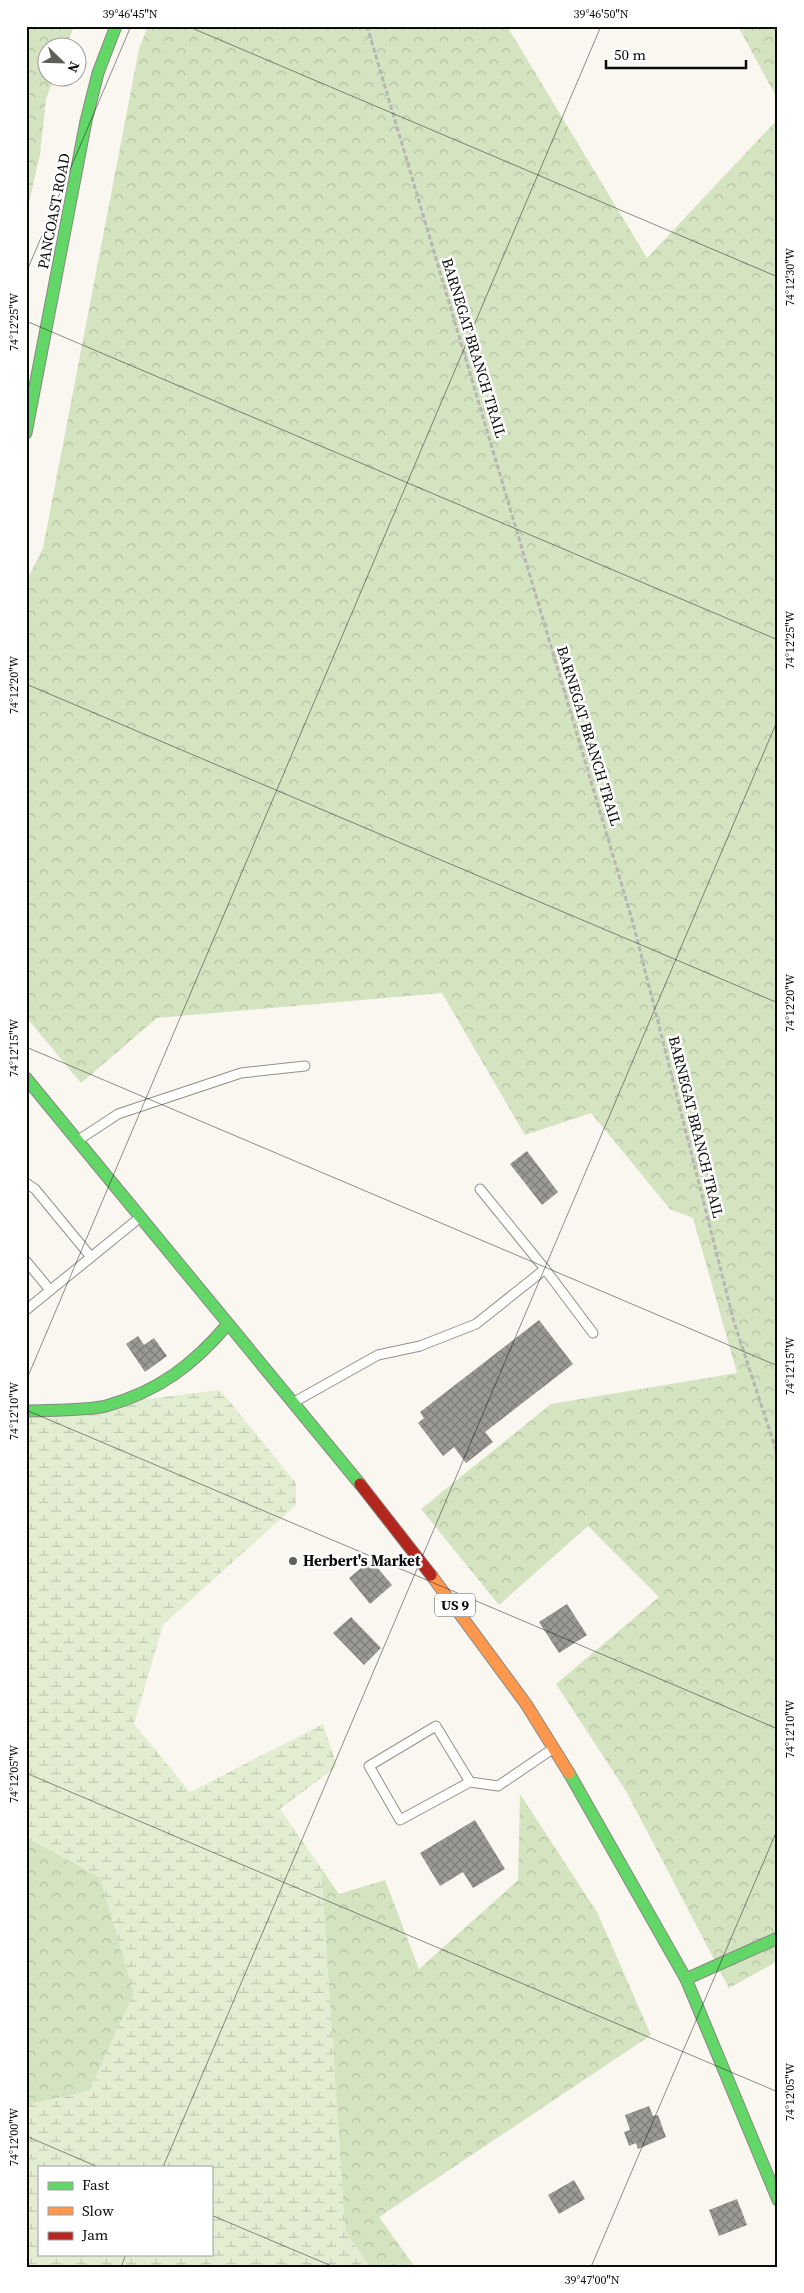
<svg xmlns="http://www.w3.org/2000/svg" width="804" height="2293" viewBox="0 0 804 2293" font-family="'Source Serif 4',serif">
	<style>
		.forest { fill: url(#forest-crowns) }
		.wetland { fill: url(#wetland-marsh); fill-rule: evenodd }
		.building { fill: url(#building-cross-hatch) }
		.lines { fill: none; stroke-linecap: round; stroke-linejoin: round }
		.lane-casing { stroke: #92918e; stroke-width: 11 }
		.fast-casing { stroke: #898884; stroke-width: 13 }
		.slow-casing { stroke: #898884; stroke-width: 13 }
		.jam-casing { stroke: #898884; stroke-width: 13 }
		.path { stroke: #b7b6b5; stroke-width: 3; stroke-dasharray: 5 2.5; stroke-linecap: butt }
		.lane { stroke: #fefefd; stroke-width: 9 }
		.fast { stroke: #63d668; stroke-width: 11 }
		.slow { stroke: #ff974d; stroke-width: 11 }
		.jam { stroke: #b3261e; stroke-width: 11 }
		.ticks { fill: none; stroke: #0b0b0b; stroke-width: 1; stroke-opacity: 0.45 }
		.poi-dot { fill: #5e5e5b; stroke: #fff; stroke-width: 2 }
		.labels { text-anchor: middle; stroke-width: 5; stroke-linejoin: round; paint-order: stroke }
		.shield { fill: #fff; stroke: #545454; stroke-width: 1 }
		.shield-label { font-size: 14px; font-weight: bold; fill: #0b0b0b }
		.street-label { font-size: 15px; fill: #0b0b0b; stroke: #fff }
		.poi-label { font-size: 15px; font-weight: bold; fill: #0b0b0b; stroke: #fff; text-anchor: start }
		.neatline { fill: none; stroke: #0b0b0b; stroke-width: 2 }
		.ticks-label { font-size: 12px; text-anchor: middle; fill: #0b0b0b }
	</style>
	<defs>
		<pattern id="forest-crowns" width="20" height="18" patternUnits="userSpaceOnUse" patternTransform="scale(1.25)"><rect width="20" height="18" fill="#d4e3c0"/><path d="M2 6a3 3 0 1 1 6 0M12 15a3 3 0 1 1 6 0" fill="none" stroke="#b5c1a4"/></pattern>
		<pattern id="wetland-marsh" width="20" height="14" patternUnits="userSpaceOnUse" patternTransform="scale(1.25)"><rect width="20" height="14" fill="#e3edd1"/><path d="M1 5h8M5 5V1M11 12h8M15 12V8" fill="none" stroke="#c1cab2"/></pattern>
		<pattern id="building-cross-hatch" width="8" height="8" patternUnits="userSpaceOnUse" patternTransform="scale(1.25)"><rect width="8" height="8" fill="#9c9a95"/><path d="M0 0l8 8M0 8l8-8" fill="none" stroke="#7d7c78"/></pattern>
	</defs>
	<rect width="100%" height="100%" fill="#f9f7ef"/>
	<g class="forest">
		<path d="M26,26h48l-8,21 -18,1v30h6l-8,21 -6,55 -14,62z"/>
		<path d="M148,26h359l140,232 131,-139v1842l-49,27 -103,-197 -70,-107 103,-87 -71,-71 -89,79 -78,-96 130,-105 186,-31 -44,-155 -23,-9 -79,-96 -66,22 -83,-142 -285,25 -76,65 -55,-66v-435l17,-34 96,-499z"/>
		<path d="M738,26h40v74z"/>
		<path d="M520,1794l77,118 54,123 -272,182 36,50h-45l-25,-36 -24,-363 18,26 46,-14 34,89 99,-89z"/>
		<path d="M26,1837l74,40 34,117 -45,97 -63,14z"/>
	</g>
	<path class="wetland" d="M220,1390l76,93v22l-133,120 -29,99 56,68 133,-68 14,42 -57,43 41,59 24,363 25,36h-344v-162l63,-14 45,-97 -34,-116 -74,-41v-423zM39,2167h172v87h-172z"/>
	<g class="building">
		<path d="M527,1151l31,41 -16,13 -32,-41z"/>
		<path d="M539,1320l34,44 -88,68 8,10 -27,21 -12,-16 -11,9 -25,-33 6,-5 -4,-6z"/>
		<path d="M138,1336l6,9 10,-7 13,18 -22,16 -19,-28z"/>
		<path d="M371,1560l21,25 -22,19 -21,-26z"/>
		<path d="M567,1604l20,31 -28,18 -20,-31z"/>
		<path d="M351,1617l30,31 -17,17 -31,-32z"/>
		<path d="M475,1820l30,49 -32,19 -10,-16 -23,14 -20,-33z"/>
		<path d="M649,2106l4,10 5,-1 8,22 -28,12 -2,-6 -7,3 -5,-14 6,-2 -5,-15z"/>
		<path d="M574,2180l11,19 -26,15 -11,-19z"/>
		<path d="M737,2199l10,26 -28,11 -10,-26z"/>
	</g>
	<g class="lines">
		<defs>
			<g id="lane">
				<path d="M80,1139l38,-25 123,-41 64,-7"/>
				<path d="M26,1183l9,6 56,68"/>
				<path d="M480,1189l65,80 48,64"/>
				<path d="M26,1261l24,29"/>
				<path d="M26,1310l112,-91"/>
				<path d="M296,1401l82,-46 42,-9 56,-22 69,-55"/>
				<path d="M470,1782l-34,-56 -67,40 31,54 70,-38 28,4 53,-36"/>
			</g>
			<g id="fast">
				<path d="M26,433l60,-312 12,-48 18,-47"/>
				<path d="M26,1078l334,406"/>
				<path d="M26,1411c23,-1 59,0 80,-5 53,-15 87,-41 122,-82"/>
				<path d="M569,1773l117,206 92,221"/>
				<path d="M686,1979l92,-41"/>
			</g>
			<path id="slow" d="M431,1575l95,129 43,69"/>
			<path id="jam" d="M360,1484l71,91"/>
		</defs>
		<use href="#lane" class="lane-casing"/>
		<use href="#fast" class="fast-casing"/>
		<use href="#slow" class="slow-casing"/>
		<use href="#jam" class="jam-casing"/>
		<path class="path" d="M367,26l266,897 101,399 44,134"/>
		<use href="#lane" class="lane"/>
		<use href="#fast" class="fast"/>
		<use href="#slow" class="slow"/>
		<use href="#jam" class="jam"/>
	</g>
	<path class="ticks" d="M187,26l591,251M26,273l105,-247M26,321l752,319M26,684l752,319M26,1047l752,319M26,1381l575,-1355M26,1410l752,319M26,1773l752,319M26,2136l72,31M163,2167l615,-1448M211,2215l123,52M121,2267l5,-13M591,2267l187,-439"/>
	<circle class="poi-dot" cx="293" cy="1561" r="5"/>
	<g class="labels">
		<rect class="shield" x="435" y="1593.5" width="40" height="23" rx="4"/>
		<g class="shield-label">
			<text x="455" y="1610">US 9</text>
		</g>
		<g class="street-label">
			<text transform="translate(54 211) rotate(-79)" y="5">PANCOAST ROAD</text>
			<text transform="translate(474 348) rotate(73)" y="5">BARNEGAT BRANCH TRAIL</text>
			<text transform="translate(589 736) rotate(73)" y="5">BARNEGAT BRANCH TRAIL</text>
			<text transform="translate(696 1127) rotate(76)" y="5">BARNEGAT BRANCH TRAIL</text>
		</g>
		<g class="poi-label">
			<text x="303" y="1566">Herbert's Market</text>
		</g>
	</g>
	<rect width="804" height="2293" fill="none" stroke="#ffffff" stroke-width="55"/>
	<rect x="38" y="2166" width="175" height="90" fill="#ffffff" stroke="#9d9d9d"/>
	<rect x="48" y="2182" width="25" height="8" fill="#63d668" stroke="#9d9d9d"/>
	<text x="82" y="2190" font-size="15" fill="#0b0b0b">Fast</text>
	<rect x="48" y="2207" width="25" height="8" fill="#ff974d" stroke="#9d9d9d"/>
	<text x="82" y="2216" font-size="15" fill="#0b0b0b">Slow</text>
	<rect x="48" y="2232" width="25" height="8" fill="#b3261e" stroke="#9d9d9d"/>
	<text x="82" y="2240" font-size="15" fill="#0b0b0b">Jam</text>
	<g transform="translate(62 62) rotate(113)"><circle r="24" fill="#ffffff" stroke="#9d9d9d"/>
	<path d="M0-4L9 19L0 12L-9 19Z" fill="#5e5e5b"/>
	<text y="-8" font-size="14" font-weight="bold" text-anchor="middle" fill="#0b0b0b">N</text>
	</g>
	<path d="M606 60v8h140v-8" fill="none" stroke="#0b0b0b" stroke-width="2.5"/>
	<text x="614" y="60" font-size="15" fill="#0b0b0b" stroke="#ffffff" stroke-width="4" paint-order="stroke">50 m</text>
	<rect x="28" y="28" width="748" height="2238" class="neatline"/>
	<g class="ticks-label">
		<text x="130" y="18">39°46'45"N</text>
		<text x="601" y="18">39°46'50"N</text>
		<text transform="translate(790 277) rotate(-90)" y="4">74°12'30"W</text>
		<text transform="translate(14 322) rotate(-90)" y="4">74°12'25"W</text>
		<text transform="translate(790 640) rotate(-90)" y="4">74°12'25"W</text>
		<text transform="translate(14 685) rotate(-90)" y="4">74°12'20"W</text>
		<text transform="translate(790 1003) rotate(-90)" y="4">74°12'20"W</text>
		<text transform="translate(14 1048) rotate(-90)" y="4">74°12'15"W</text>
		<text transform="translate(790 1366) rotate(-90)" y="4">74°12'15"W</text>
		<text transform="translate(14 1411) rotate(-90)" y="4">74°12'10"W</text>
		<text transform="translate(790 1729) rotate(-90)" y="4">74°12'10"W</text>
		<text transform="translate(14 1774) rotate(-90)" y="4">74°12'05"W</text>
		<text transform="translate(790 2092) rotate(-90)" y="4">74°12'05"W</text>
		<text transform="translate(14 2137) rotate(-90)" y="4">74°12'00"W</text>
		<text x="592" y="2284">39°47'00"N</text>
	</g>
</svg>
